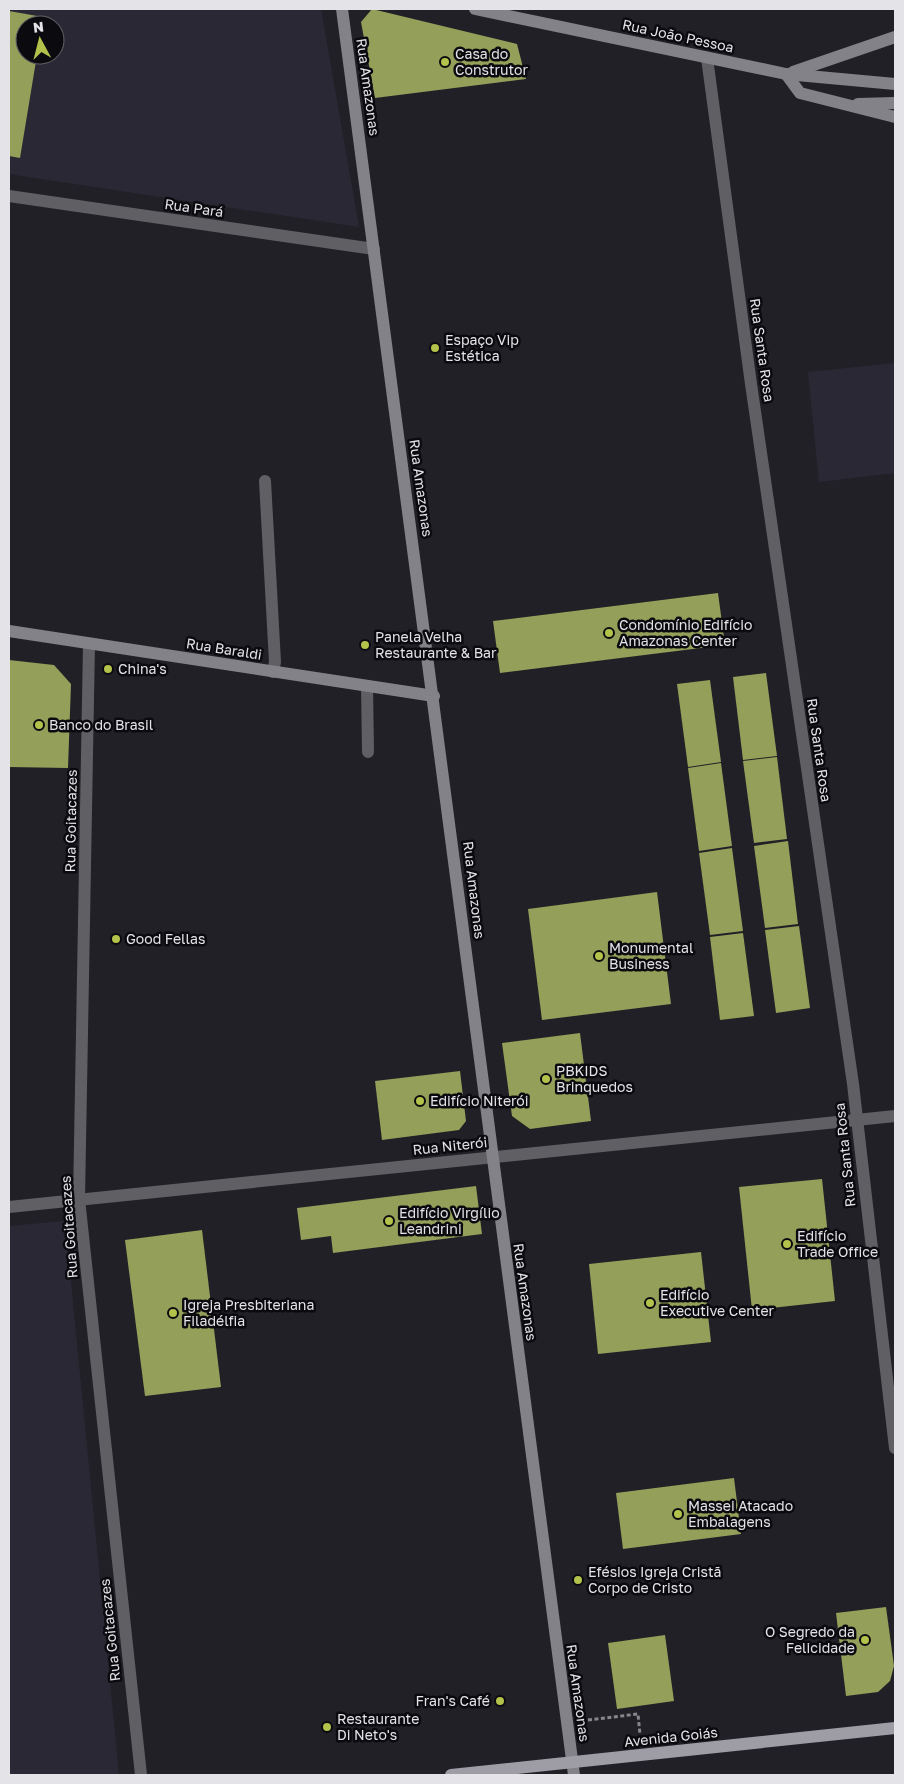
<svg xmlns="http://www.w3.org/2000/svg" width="904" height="1784" viewBox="0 0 904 1784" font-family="'Golos Text',sans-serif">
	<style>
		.built { fill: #2b2835; fill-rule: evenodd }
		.building { fill: #949f59 }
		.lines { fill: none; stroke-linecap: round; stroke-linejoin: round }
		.path { stroke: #87868c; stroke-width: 3; stroke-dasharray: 4 2.5; stroke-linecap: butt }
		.lane { stroke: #605f63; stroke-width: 12 }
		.street { stroke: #605f63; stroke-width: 12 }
		.secondary { stroke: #838288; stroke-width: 12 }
		.primary { stroke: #9e9da5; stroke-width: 12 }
		.poi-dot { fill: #b3c24b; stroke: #0b0a0e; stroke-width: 2 }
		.labels { text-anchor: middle; stroke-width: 5; stroke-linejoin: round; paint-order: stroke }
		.street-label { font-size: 14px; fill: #e4e3e8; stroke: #0b0a0e }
		.poi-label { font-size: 14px; fill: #e4e3e8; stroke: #0b0a0e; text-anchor: start }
	</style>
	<rect width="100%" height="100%" fill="#212027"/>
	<g class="built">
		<path d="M9,9h312l38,218 -350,-53zM25,25h30v30h-30z"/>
		<path d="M895,363v110l-76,9 -11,-110z"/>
		<path d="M65,1221l54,554h-110v-549z"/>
	</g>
	<g class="building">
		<path d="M372,9l145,35 9,35 -151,19 -14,-76z"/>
		<path d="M9,11l34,6 -2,8h-16v30h12l-17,103 -11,-2z"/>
		<path d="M718,593l7,52 -225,28 -7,-52z"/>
		<path d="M9,660l45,5 17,19 -3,84 -59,-1z"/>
		<path d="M766,673l11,83 -34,4 -10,-83z"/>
		<path d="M710,680l11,82 -33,5 -11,-83z"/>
		<path d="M777,757l10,82 -33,4 -11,-82z"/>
		<path d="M721,763l11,83 -33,5 -11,-83z"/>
		<path d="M788,841l10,83 -33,4 -11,-82z"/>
		<path d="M732,848l11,83 -33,4 -11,-82z"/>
		<path d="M657,892l14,112 -129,16 -14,-111z"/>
		<path d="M799,926l11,82 -34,5 -11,-83z"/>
		<path d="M743,933l11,83 -34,4 -10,-83z"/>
		<path d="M580,1033l11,88 -61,8 -18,-13 -10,-73z"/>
		<path d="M460,1071l6,50 -7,9 -77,10 -7,-59z"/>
		<path d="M822,1179l13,122 -83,9 -13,-123z"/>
		<path d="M476,1186l6,48 -149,19 -2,-17 -30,4 -4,-32z"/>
		<path d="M202,1230l19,157 -76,9 -20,-156z"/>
		<path d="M701,1252l10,90 -113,12 -9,-90z"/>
		<path d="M734,1478l7,56 -118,15 -7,-56z"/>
		<path d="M886,1607l8,59 -4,15 -12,11 -32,4 -10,-83z"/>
		<path d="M665,1635l9,66 -57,8 -9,-66z"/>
	</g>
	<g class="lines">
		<path class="path" d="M588,1720l50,-6 2,21"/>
		<g class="lane">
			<path d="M265,481l10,181 -2,10"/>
			<path d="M367,686l1,66"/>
		</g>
		<g class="street">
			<path d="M707,58l44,326 102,700 42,364"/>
			<path d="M9,196l365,53"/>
			<path d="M89,644l-10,555 62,576"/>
			<path d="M9,1207l886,-91"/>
		</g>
		<g class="secondary">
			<path d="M342,9l232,1766"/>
			<path d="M475,9l311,65 109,10"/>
			<path d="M793,72l102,-35"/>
			<path d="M786,74l14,19 95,24"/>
			<path d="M858,104l37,-1"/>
			<path d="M9,631l425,65"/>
		</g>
		<path class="primary" d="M451,1775l444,-47"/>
	</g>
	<g class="poi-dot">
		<circle cx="445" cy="62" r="5"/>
		<circle cx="435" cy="348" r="5"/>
		<circle cx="609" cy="633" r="5"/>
		<circle cx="365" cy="645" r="5"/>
		<circle cx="108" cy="669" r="5"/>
		<circle cx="39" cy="725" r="5"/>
		<circle cx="116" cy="939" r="5"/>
		<circle cx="599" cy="956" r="5"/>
		<circle cx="546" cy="1079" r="5"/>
		<circle cx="420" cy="1101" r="5"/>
		<circle cx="389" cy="1221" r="5"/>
		<circle cx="787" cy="1244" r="5"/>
		<circle cx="650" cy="1303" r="5"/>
		<circle cx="173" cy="1313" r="5"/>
		<circle cx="678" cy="1514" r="5"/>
		<circle cx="578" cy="1580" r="5"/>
		<circle cx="865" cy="1640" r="5"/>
		<circle cx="500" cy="1701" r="5"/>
		<circle cx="327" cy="1727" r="5"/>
	</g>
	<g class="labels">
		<g class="street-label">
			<text transform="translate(678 36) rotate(12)" y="5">Rua João Pessoa</text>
			<text transform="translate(368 87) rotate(82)" y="5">Rua Amazonas</text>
			<text transform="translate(194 208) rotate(8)" y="5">Rua Pará</text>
			<text transform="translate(762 350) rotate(82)" y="5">Rua Santa Rosa</text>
			<text transform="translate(421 488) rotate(82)" y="5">Rua Amazonas</text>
			<text transform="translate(224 649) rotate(9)" y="5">Rua Baraldi</text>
			<text transform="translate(819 750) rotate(82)" y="5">Rua Santa Rosa</text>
			<text transform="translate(71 821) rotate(-89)" y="5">Rua Goitacazes</text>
			<text transform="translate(474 890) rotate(83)" y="5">Rua Amazonas</text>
			<text transform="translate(450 1146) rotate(-6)" y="5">Rua Niterói</text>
			<text transform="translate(845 1155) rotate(-96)" y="5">Rua Santa Rosa</text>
			<text transform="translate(69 1227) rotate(-94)" y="5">Rua Goitacazes</text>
			<text transform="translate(525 1292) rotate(82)" y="5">Rua Amazonas</text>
			<text transform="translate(110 1630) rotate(-96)" y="5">Rua Goitacazes</text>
			<text transform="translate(578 1693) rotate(82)" y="5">Rua Amazonas</text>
			<text transform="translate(671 1737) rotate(-6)" y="5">Avenida Goiás</text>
		</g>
		<g class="poi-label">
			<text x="455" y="59">Casa do<tspan x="455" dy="16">Construtor</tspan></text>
			<text x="445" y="345">Espaço Vip<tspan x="445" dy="16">Estética</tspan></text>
			<text x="619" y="630">Condomínio Edifício<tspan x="619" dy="16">Amazonas Center</tspan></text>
			<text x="375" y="642">Panela Velha<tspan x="375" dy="16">Restaurante &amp; Bar</tspan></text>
			<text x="118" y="674">China's</text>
			<text x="49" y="730">Banco do Brasil</text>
			<text x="126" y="944">Good Fellas</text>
			<text x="609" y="953">Monumental<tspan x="609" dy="16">Business</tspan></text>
			<text x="556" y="1076">PBKIDS<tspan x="556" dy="16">Brinquedos</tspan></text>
			<text x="430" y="1106">Edifício Niterói</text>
			<text x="399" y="1218">Edifício Virgílio<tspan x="399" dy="16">Leandrini</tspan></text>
			<text x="797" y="1241">Edifício<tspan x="797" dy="16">Trade Office</tspan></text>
			<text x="660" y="1300">Edifício<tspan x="660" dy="16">Executive Center</tspan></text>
			<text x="183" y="1310">Igreja Presbiteriana<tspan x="183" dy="16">Filadélfia</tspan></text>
			<text x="688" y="1511">Massei Atacado<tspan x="688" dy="16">Embalagens</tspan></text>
			<text x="588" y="1577">Efésios Igreja Cristã<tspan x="588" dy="16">Corpo de Cristo</tspan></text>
			<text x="855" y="1637" text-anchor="end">O Segredo da<tspan x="855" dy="16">Felicidade</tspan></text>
			<text x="490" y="1706" text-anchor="end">Fran's Café</text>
			<text x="337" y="1724">Restaurante<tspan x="337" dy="16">Di Neto's</tspan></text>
		</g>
	</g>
	<rect width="904" height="1784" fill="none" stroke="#e4e3e8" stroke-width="20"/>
	<g transform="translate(40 40) rotate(353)"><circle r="24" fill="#0b0a0e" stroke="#626165"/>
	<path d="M0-4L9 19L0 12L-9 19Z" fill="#b3c24b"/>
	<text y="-8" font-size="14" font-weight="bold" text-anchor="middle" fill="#e4e3e8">N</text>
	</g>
</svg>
